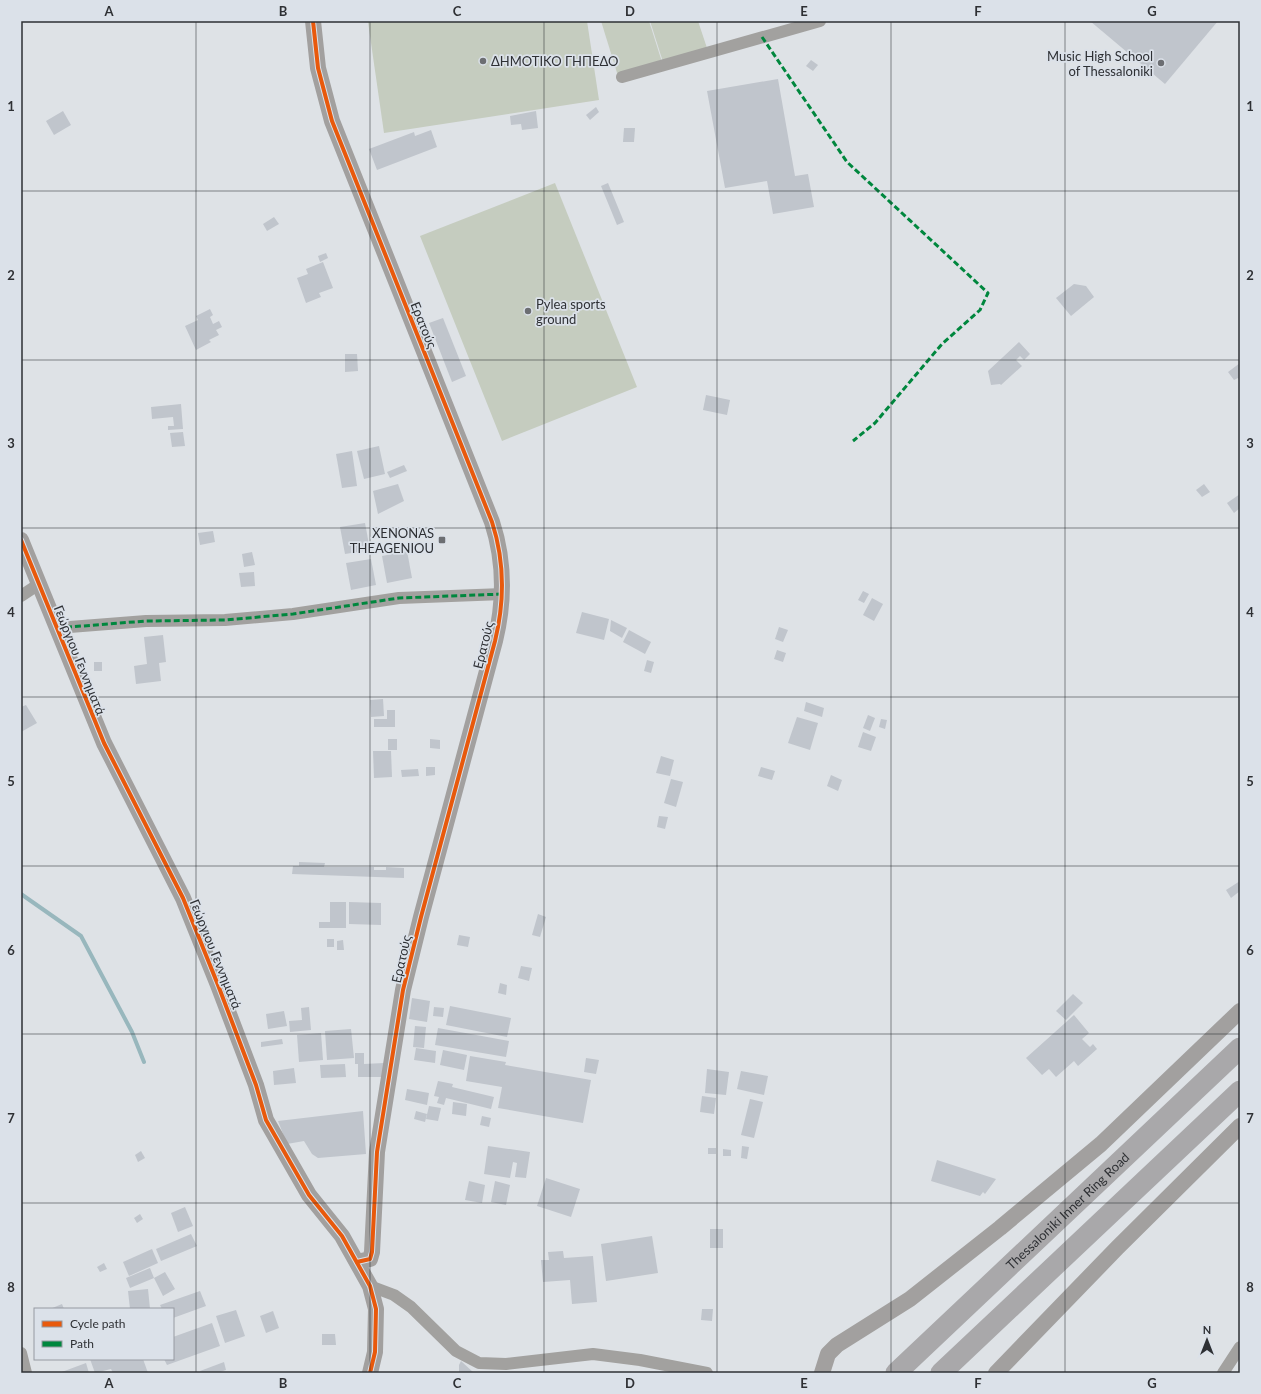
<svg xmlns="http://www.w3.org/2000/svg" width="1261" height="1394" viewBox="0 0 1261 1394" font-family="Lato,sans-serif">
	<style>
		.green { fill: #c5ccbf }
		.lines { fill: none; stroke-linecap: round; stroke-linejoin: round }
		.stream { stroke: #98b7bd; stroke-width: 4 }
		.building { fill: #c0c5cc }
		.street { stroke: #a2a19f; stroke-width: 12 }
		.secondary { stroke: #a2a09f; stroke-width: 16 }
		.highway { stroke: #a9a8aa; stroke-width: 21 }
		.quiet { stroke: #00873e; stroke-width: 3; stroke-dasharray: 6 3; stroke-linecap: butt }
		.cycleway-casing { stroke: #dbe1e9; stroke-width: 6 }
		.cycleway { stroke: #e8590c; stroke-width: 4 }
		.grid { fill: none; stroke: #2e3034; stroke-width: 1; stroke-opacity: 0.55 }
		.poi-dot { fill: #6c6e72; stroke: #dbe1e9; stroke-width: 1.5 }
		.labels { text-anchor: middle; stroke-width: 3.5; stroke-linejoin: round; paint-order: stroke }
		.poi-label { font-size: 13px; fill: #2e3034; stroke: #dbe1e9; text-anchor: end }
		.street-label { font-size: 13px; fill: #2e3034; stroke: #dbe1e9 }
		.neatline { fill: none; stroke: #2e3034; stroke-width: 1.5 }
		.grid-label { font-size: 13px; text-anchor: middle; font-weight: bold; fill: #2e3034 }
	</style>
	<rect width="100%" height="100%" fill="#dee2e6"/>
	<g class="green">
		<path d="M587,21l12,79 -215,33 -16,-111z"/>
		<path d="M601,21h48l13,41 -44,14z"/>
		<path d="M650,21h48l9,27 -44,14z"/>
		<path d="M555,183l82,204 -135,54 -82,-205z"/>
	</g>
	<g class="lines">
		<path class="stream" d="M21,894l60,42 51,96 12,30"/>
	</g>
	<g class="building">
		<path d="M1090,21h128l-53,63z"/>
		<path d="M811,60l7,5 -5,6 -7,-5z"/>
		<path d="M778,79l17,97 13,-2 6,33 -41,7 -6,-33 -42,7 -18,-97z"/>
		<path d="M596,107l3,5 -9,8 -4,-5z"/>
		<path d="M63,111l8,14 -17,10 -8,-14z"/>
		<path d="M536,111l2,17 -16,2 -1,-6 -10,1 -1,-9z"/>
		<path d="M624,128h11l-1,14h-11z"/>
		<path d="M431,130l6,17 -60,23 -8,-21 45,-17 1,4z"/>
		<path d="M608,183l16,39 -7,3 -16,-39z"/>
		<path d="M274,217l5,7 -12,7 -4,-7z"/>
		<path d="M326,253l2,5 -8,4 -2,-6z"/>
		<path d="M323,262l10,26 -14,5 2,4 -15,6 -9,-25 11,-4 -2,-5z"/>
		<path d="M1074,284l12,2 8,11 -23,19 -15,-18z"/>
		<path d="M210,309l3,6 -3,2 3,7 6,-3 3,6 -6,3 3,5 -10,5 2,2 -15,8 -11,-24 13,-6 -2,-4z"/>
		<path d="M443,318l23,58 -14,6 -23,-59z"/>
		<path d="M1019,342l11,12 -6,6 -4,-4 -4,4 6,6 -21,19 -1,-1 -9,1 -3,-14z"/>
		<path d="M345,354h12l1,17 -13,1z"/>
		<path d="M1240,363v18l-2,-3 -4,2 -6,-8z"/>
		<path d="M706,395l24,5 -3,15 -24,-5z"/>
		<path d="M181,404l2,25 -15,1v-4h6l-1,-9 -21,2 -1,-12z"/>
		<path d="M183,432l2,14 -13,1 -2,-14z"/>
		<path d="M379,446l6,28 -21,5 -7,-28z"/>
		<path d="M352,451l5,35 -15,2 -6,-34z"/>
		<path d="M404,465l3,6 -17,7 -3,-6z"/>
		<path d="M398,484l6,17 -26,13 -5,-23z"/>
		<path d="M1204,484l6,8 -8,5 -6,-7z"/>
		<path d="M1240,494v14l-6,5 -7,-10z"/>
		<path d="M365,523l5,27 -25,4 -5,-27z"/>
		<path d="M213,531l2,11 -15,3 -2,-12z"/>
		<path d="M407,551l5,27 -25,5 -5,-27z"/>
		<path d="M252,552l3,13 -11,2 -2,-13z"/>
		<path d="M371,559l5,26 -25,5 -5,-27z"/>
		<path d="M254,572l1,14 -14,1 -2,-14z"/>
		<path d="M863,591l6,3 -5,9 -6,-3z"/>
		<path d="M872,598l11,6 -9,17 -11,-6z"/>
		<path d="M582,612l27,7 -5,21 -28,-7z"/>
		<path d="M611,620l16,8 -5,10 -12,-7z"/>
		<path d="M779,627l9,3 -5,12 -8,-3z"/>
		<path d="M629,630l22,12 -6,12 -22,-12z"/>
		<path d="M163,635l3,27 -7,1 2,18 -25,3 -2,-18 13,-2 -3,-27z"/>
		<path d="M777,650l9,3 -3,9 -9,-3z"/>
		<path d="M647,660l7,2 -3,11 -7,-2z"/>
		<rect x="94" y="662" width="8" height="9"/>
		<path d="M383,699l1,17 -13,1 -1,-17z"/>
		<path d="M806,702l18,6 -2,9 -18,-6z"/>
		<path d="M26,705l11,18 -16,9v-25z"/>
		<path d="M387,710h8v17h-21v-8h13z"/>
		<path d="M868,715l7,3 -5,13 -7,-3z"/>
		<path d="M797,717l21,6 -8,27 -22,-7z"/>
		<path d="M881,719l6,1 -2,9 -6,-2z"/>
		<path d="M863,732l13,5 -5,14 -13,-4z"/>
		<rect x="388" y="739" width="9" height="11"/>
		<path d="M430,739l10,1v9l-10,-1z"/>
		<path d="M373,751h18l1,26 -18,1z"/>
		<path d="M661,756l13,4 -4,16 -14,-3z"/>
		<path d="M426,767h9v8l-9,1z"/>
		<path d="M761,767l14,4 -3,9 -14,-4z"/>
		<path d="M418,769l1,7 -17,1 -1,-7z"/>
		<path d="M831,775l11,5 -4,11 -11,-5z"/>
		<path d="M671,779l12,3 -7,25 -12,-4z"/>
		<path d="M659,816l9,1 -3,12 -8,-2z"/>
		<path d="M299,862l26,1 -1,4h50v3h12v-3l18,1v10l-112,-4 1,-8h6z"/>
		<path d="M1240,881v10l-9,7 -5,-8z"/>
		<path d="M330,902h16v26h-27v-6h11z"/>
		<path d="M349,902l32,1v22l-32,-1z"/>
		<path d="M538,914l8,3 -6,20 -8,-2z"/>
		<path d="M459,935l11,2 -2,10 -11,-2z"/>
		<rect x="327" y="939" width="7" height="8"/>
		<path d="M343,940l1,10h-7v-9z"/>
		<path d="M521,966l11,2 -3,13 -11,-3z"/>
		<path d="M500,983l7,2 -1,10 -8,-2z"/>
		<path d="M1073,994l10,9 -17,17 -10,-9z"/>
		<path d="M412,998l18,3 -3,21 -18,-3z"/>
		<path d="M450,1006l61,12 -4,19 -61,-12z"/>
		<path d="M309,1007l2,23 -21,2 -1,-11 13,-1 -1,-12z"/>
		<path d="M434,1007l10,1 -1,9 -10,-1z"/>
		<path d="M284,1011l3,15 -19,3 -2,-15z"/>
		<path d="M1074,1015l15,18 -7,6 8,8 3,-3 4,5 -19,17 -4,-5 -18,16 -7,-8 -7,6 -16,-17z"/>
		<path d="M415,1026l11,1 -2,21 -11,-1z"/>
		<path d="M438,1028l71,13 -3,16 -71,-12z"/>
		<path d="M351,1029l3,29 -27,2 -2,-29z"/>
		<path d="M321,1033l2,27 -24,2 -2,-27z"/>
		<path d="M282,1039l1,5 -22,3v-5z"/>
		<path d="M416,1048l20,3 -1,12 -21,-3z"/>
		<path d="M443,1050l24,5 -3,15 -24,-5z"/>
		<path d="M355,1053h9v11l20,-1v14h-26v-13h-3z"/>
		<path d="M470,1056l36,6 -1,3 86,15 -8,43 -85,-15 4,-21 -36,-6z"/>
		<path d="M586,1058l13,2 -3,14 -12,-2z"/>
		<path d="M345,1064l1,13 -25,1 -1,-13z"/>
		<path d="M294,1068l2,15 -22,2 -1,-14z"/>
		<path d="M707,1069l22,3 -3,23 -21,-2z"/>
		<path d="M741,1071l27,5 -4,19 -27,-6z"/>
		<path d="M438,1081l15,3 -1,3 42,10 -3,12 -45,-11 -2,7 -7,-2 2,-6 -5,-1z"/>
		<path d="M407,1089l22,4 -2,12 -22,-5z"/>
		<path d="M702,1096l14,2 -2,16 -14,-2z"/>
		<path d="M750,1099l13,3 -9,36 -13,-3z"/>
		<path d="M453,1102l14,2 -1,12 -14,-2z"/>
		<path d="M429,1106l12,2 -3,13 -12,-2z"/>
		<path d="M363,1111l3,43 -48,4 -6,-4 -8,-13 -17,3 -9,-23z"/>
		<path d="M416,1111l11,3 -2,8 -11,-3z"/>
		<path d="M482,1116l9,2 -2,9 -9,-2z"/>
		<path d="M488,1146l42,6 -4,26 -11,-1 2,-14 -4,-1 -3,16 -26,-4z"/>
		<path d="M742,1146l7,1 -2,12 -6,-1z"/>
		<rect x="708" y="1148" width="8" height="6"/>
		<path d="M723,1149l8,1v6h-8z"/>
		<path d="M141,1151l4,7 -7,4 -3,-7z"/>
		<path d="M937,1160l59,19 -11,15 -2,-2 -3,4 -49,-15z"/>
		<path d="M546,1178l34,11 -9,28 -34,-11z"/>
		<path d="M469,1181l16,4 -3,18 -17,-3z"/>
		<path d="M495,1181l15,4 -4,20 -15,-3z"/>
		<path d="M185,1207l8,19 -15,6 -7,-19z"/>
		<path d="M140,1214l3,5 -6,4 -3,-5z"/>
		<rect x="710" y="1229" width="13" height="19"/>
		<path d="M191,1234l6,12 -36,15 -5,-12z"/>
		<path d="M652,1236l6,37 -52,8 -5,-37z"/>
		<path d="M152,1249l6,14 -29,13 -6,-14z"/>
		<path d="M563,1251l1,7 29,-2 4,46 -25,2 -2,-24 -27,2 -2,-22h8l-1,-8z"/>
		<path d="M104,1263l3,6 -7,3 -3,-5z"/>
		<path d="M150,1268l4,10 11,-6 10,17 -12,7 -9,-18 -24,10 -4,-10z"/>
		<path d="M148,1289l2,20h-20l-2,-18z"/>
		<path d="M200,1291l6,15 -33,12v-9h-11l-2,-4z"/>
		<path d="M62,1304l2,5h-14z"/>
		<path d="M702,1309h11l-1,12 -11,-1z"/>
		<path d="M236,1310l9,26 -20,7 -9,-27z"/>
		<path d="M273,1311l6,17 -13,5 -6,-17z"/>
		<path d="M212,1323l8,23 -53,19 -3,-6h9v-22z"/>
		<path d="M322,1334h13l1,11h-14z"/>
		<path d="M90,1359h53l5,14h-35l-2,-4 -16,4z"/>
		<path d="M461,1361l13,12h-15v-8z"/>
		<path d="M224,1362l2,8 -9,3h-16l-1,-2z"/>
		<path d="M86,1363l3,10h-30z"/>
	</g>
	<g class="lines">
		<g class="street">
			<path d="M622,77l198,-56"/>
			<path d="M21,596l18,-12"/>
			<path d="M57,628l89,-7 79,-1 68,-6 106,-16 104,-4"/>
			<path d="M370,1286l24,9 17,12 45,44 23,12 27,1 87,-10 47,6 67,13"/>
			<path d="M21,1353l5,20"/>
			<path d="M1223,1373l17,-26"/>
		</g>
		<g class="secondary">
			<path d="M313,21l5,47 14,53 160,401c13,40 13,78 3,119l-74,276 -18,73 -26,162 -5,100 -2,7 -13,3"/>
			<path d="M21,540l83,203 79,155 35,87 38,100 10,35 43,75 33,41 28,50 6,23 -1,43 -5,21"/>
			<path d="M822,1373l6,-19 9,-9 73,-46 90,-71 101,-84 139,-133"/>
			<path d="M996,1373l121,-125 123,-122"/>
		</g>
		<g class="highway">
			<path id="s1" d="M896,1373l344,-325"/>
			<path d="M941,1373l299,-282"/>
		</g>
		<g class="quiet">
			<path d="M762,37l85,125 141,131 -8,17 -38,34 -67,79 -22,18"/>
			<path d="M57,628l89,-7 79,-1 68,-6 106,-16 104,-4"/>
		</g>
		<defs>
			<g id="cycleway">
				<path d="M313,21l5,47 14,53 160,401c13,40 13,78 3,119l-74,276 -18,73 -26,162 -5,100 -2,7 -13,3"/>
				<path d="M21,540l83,203 79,155 35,87 38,100 10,35 43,75 33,41 28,50 6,23 -1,43 -5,21"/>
			</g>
		</defs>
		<use href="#cycleway" class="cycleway-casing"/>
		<use href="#cycleway" class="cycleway"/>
	</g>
	<path class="grid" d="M196,21v1352M370,21v1352M544,21v1352M717,21v1352M891,21v1352M1065,21v1352M21,191h1219M21,360h1219M21,528h1219M21,697h1219M21,866h1219M21,1034h1219M21,1203h1219"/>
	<g class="poi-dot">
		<circle cx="483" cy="61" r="4"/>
		<circle cx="1161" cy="63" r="4"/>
		<circle cx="528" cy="311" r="4"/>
		<rect x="438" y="536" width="8" height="8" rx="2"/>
	</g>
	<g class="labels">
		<g class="poi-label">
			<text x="1153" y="61">Music High School<tspan x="1153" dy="15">of Thessaloniki</tspan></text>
			<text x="491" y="66" text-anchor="start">ΔΗΜΟΤΙΚΟ ΓΗΠΕΔΟ</text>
			<text x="536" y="309" text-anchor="start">Pylea sports<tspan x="536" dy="15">ground</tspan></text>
			<text x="434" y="538">XENONAS<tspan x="434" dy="15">THEAGENIOU</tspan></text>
		</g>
		<g class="street-label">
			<text transform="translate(424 325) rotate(68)" y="5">Ερατούς</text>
			<text transform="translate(483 645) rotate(-76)" y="5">Ερατούς</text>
			<text transform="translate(80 660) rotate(68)" y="5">Γεώργιου Γεννηματά</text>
			<text transform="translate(216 954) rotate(68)" y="5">Γεώργιου Γεννηματά</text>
			<text transform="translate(401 959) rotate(-77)" y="5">Ερατούς</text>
			<text dy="5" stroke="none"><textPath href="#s1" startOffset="236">Thessaloniki Inner Ring Road</textPath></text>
		</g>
	</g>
	<rect width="1261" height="1394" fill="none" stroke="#dbe1e9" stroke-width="44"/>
	<rect x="34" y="1308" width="140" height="52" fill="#dbe1e9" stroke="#969aa1"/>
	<rect x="42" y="1321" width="20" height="6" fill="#e8590c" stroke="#969aa1"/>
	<text x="70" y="1328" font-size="12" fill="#2e3034">Cycle path</text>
	<rect x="42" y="1341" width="20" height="6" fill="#00873e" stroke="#969aa1"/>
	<text x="70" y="1348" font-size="12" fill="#2e3034">Path</text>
	<g transform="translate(1207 1340)" stroke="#dbe1e9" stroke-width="3" paint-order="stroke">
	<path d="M0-3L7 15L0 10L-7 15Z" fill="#2e3034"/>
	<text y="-6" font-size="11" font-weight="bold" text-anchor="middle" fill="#2e3034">N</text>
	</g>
	<rect x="22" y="22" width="1217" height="1350" class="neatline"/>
	<g class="grid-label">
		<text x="109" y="16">A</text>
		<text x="283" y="16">B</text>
		<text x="457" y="16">C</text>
		<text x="630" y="16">D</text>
		<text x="804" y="16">E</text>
		<text x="978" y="16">F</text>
		<text x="1152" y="16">G</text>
		<text x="11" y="111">1</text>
		<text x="1250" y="111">1</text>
		<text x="11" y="280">2</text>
		<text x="1250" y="280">2</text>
		<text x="11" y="448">3</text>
		<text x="1250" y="448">3</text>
		<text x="11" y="617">4</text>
		<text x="1250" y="617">4</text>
		<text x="11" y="786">5</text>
		<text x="1250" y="786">5</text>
		<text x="11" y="955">6</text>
		<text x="1250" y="955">6</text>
		<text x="11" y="1123">7</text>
		<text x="1250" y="1123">7</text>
		<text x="11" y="1292">8</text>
		<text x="1250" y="1292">8</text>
		<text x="109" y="1388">A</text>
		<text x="283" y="1388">B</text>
		<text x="457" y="1388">C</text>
		<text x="630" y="1388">D</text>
		<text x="804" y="1388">E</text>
		<text x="978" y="1388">F</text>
		<text x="1152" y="1388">G</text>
	</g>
</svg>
